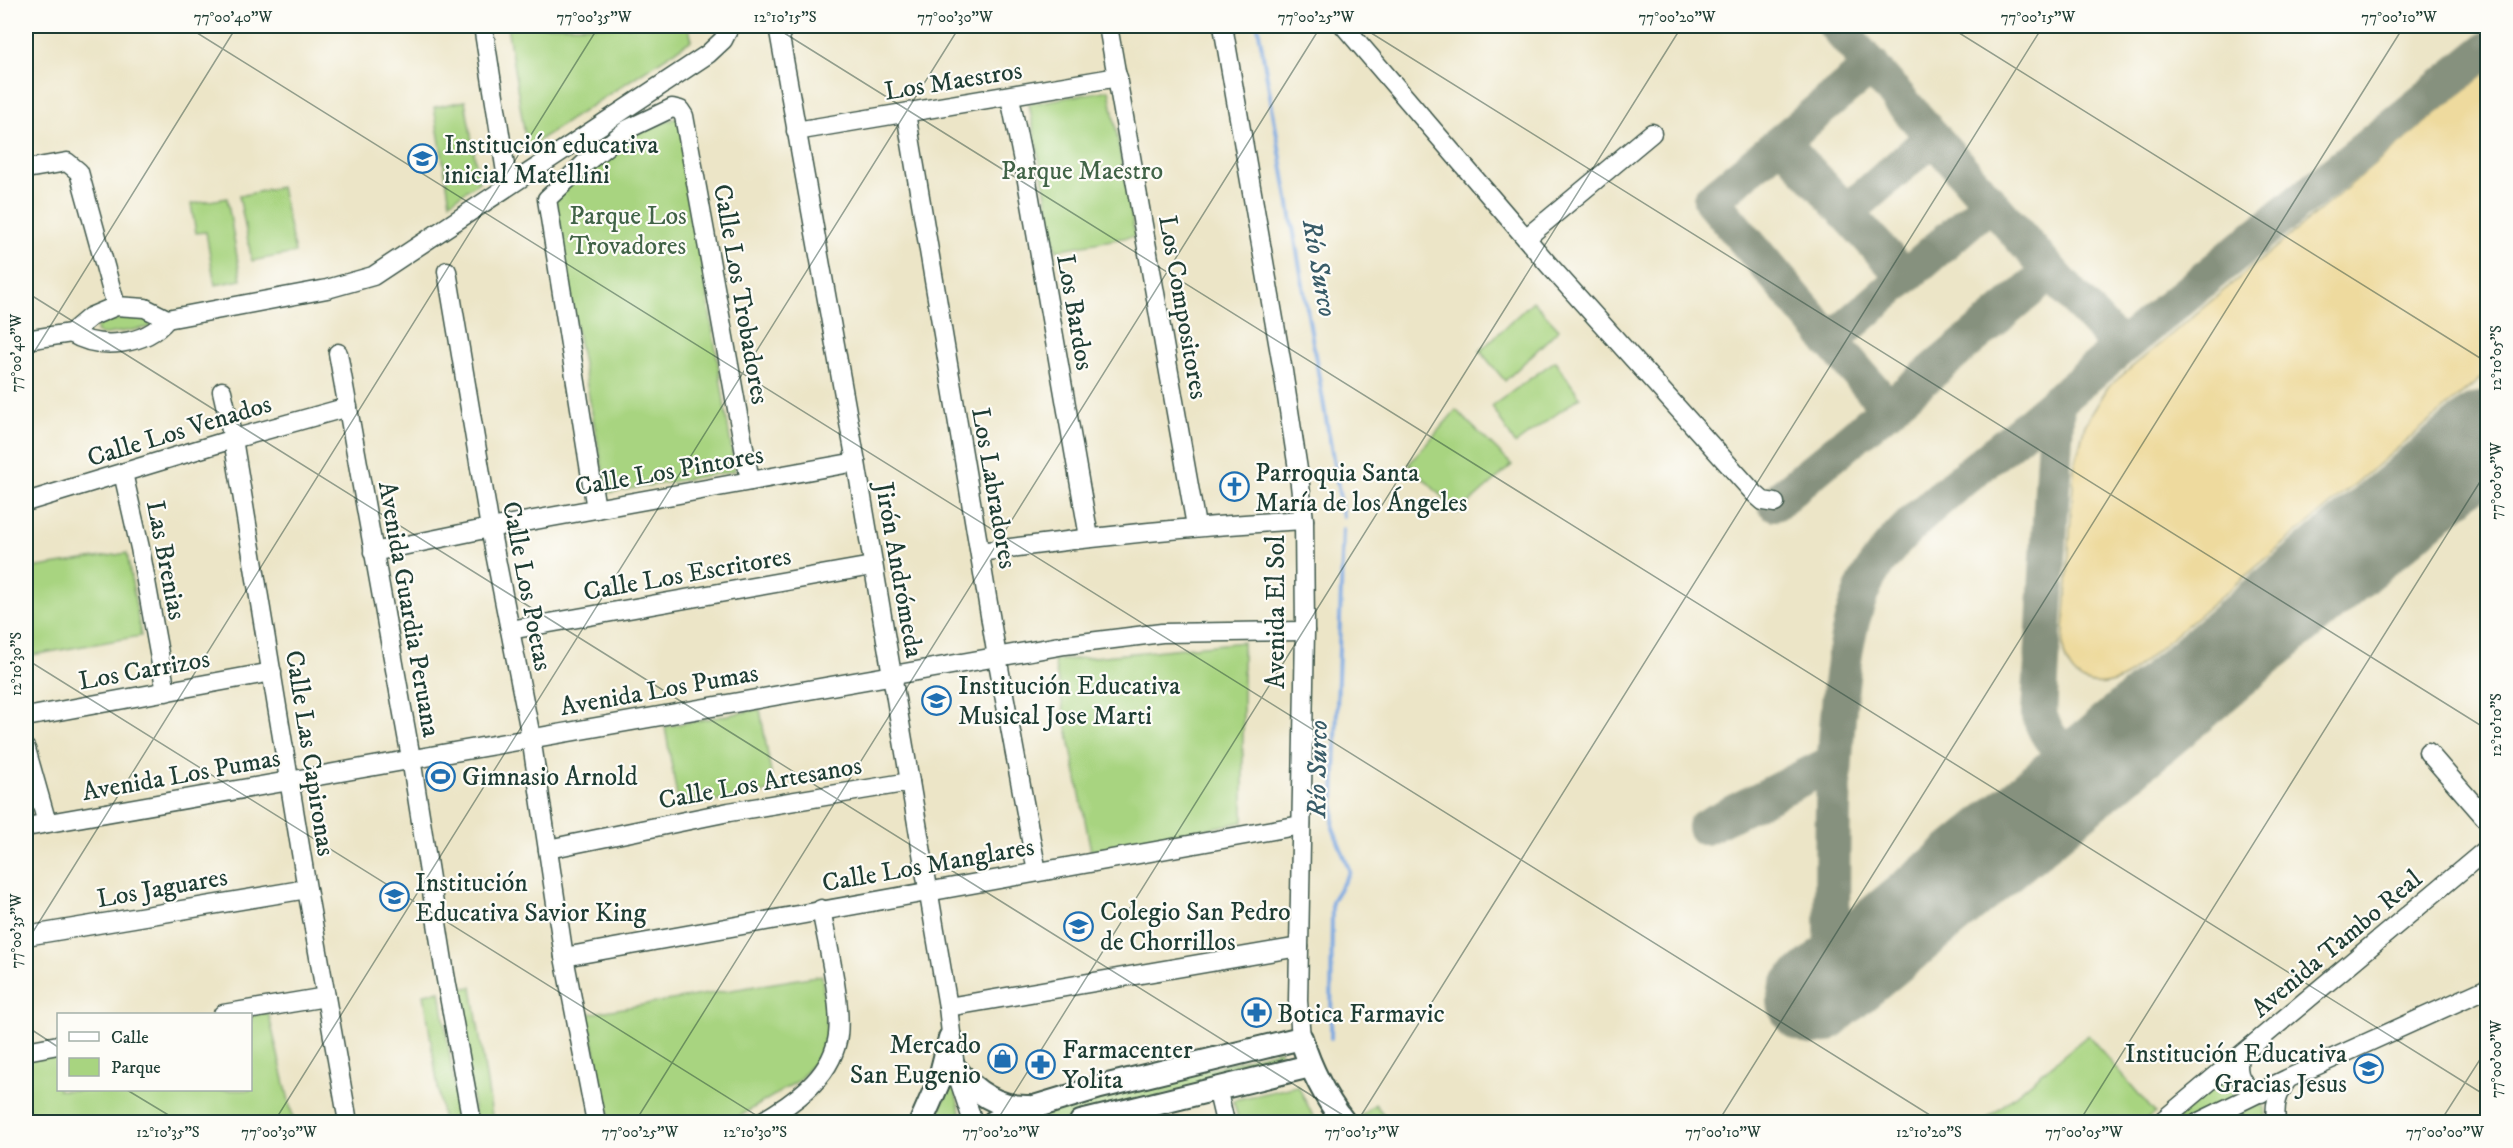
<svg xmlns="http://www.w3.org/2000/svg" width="2513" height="1148" viewBox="0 0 2513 1148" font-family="'IM FELL DW Pica',serif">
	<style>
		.green { fill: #a8d480; stroke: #64885a; stroke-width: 1.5 }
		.sand { fill: #eeda9e; stroke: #868c69; stroke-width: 1.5 }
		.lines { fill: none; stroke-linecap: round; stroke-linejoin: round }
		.stream { stroke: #77a6e0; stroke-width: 4 }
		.taxiway { stroke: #86917e; stroke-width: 36 }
		.runway { stroke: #86917e; stroke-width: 92 }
		.minor-casing { stroke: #3e564a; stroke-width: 21 }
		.major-casing { stroke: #3e564a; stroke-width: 26 }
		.minor { stroke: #fff; stroke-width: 18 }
		.major { stroke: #fff; stroke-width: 22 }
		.ticks { fill: none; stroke: #1f3d34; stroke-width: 1.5; stroke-opacity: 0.45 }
		.labels { text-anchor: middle; stroke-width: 4.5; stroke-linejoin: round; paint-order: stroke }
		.street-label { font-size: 26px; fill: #1f3d34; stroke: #fdfcf7 }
		.poi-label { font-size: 26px; fill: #1f3d34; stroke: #fdfcf7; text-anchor: start }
		.park-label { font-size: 26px; fill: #416347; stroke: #fdfcf7 }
		.water-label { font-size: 27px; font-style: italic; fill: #395c68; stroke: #fdfcf7 }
		.neatline { fill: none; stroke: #1f3d34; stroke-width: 2 }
		.ticks-label { font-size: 15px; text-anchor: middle; fill: #1f3d34 }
	</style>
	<rect width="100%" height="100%" fill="#fdfcf7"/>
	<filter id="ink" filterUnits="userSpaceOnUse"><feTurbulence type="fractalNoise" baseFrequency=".0167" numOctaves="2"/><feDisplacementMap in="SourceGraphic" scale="12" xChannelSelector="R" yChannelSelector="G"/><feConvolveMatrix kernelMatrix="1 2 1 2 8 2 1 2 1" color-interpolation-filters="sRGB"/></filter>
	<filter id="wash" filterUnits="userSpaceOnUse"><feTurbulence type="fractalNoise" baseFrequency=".008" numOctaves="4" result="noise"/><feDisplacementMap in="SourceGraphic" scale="24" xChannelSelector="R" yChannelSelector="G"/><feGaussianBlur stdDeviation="1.35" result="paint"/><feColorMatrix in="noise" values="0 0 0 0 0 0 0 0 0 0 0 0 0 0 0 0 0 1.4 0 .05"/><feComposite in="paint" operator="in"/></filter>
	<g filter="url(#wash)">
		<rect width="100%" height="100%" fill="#ece5c7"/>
		<g class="green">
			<path d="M507,26h181l4,14 -165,108z"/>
			<path d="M1109,90l26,146 -79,14 -27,-146z"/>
			<path d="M465,101l14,81 -29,20 -16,-95z"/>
			<path d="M679,117l56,354 -128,22 -55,-295 80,-64z"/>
			<path d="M281,187l14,66 -43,8 -13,-65z"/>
			<path d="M227,198l14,82 -26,5 -9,-53 -10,1 -5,-29z"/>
			<path d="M1533,301l26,28 -54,52 -25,-30z"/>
			<path d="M148,313h6l-3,14 -50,8 -5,-3 2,-9z"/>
			<path d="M1555,361l25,36 -65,47 -23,-38z"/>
			<path d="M1456,410l56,55 -54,48 -49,-49z"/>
			<path d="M127,553l14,83 -115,20v-87z"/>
			<path d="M1243,642v180l-152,29 -37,-190z"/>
			<path d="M760,709l14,82 -95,17 -14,-81z"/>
			<path d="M822,975l5,58 -10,26 -19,22 -68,41h-120l-23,-108z"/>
			<path d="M472,987l21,135h-17l-20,-133z"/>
			<path d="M440,991l20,131h-17l-19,-128z"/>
			<path d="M268,1012l26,110h-262l-6,-23v-41l32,-6v38h192l1,-74z"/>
			<path d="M2088,1035l67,78 -12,9h-160z"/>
			<path d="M1280,1050l3,15 -224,57h-49z"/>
			<path d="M953,1079l9,43h-28z"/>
			<path d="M2224,1080l6,2 6,9 -3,9 -50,22h-11z"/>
			<path d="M1298,1086l18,36h-77l-6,-22z"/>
			<path d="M1375,1104l15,18h-23l-6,-6z"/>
			<path d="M2259,1104l6,4 2,14h-46z"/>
		</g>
		<path class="sand" d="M2487,71v302l-359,302c-30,19 -60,9 -65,-28l11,-179 11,-43 23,-38z"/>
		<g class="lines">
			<g class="stream">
				<path d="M1258,26l85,490"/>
				<path d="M1331,1038l1,-137 18,-29 -17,-44 10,-299"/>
			</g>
			<g class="taxiway">
				<path d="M1836,26l215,246 70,76"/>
				<path d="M1872,66l-161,134 178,209"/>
				<path d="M1782,142l122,134"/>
				<path d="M1846,213l87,-76"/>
				<path d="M1830,342l160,-139"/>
				<path d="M2057,401l-18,313c12,37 32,47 70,40"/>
				<path d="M1775,503l276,-231"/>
				<path d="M1705,827l129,-65"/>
				<path d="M1832,981c1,-88 -2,-176 6,-264 4,-44 7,-85 24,-126 21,-55 109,-117 155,-156 154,-131 313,-258 471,-386"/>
			</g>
			<path class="runway" d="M1813,999l218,-179 457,-384"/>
		</g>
	</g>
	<g filter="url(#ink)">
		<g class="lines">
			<defs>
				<g id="minor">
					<path d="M483,26l25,159"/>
					<path d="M778,26l78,436 92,545 7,61 18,54"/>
					<path d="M1108,26l88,500"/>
					<path d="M1223,26l60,345 16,105 5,44 1,111 -7,370 3,37"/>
					<path d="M1344,26l204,238 206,229 9,8 12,2"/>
					<path d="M1010,97l17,84 62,356"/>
					<path d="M906,113l91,544 40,215"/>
					<path d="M796,131l322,-54"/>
					<path d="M26,169l41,-7 12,10 37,134"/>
					<path d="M1526,238l126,-105"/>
					<path d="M447,271l43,257 41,209 33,220 32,165"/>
					<path d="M71,333c29,18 75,12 96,-14"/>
					<path d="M26,340l45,-7 19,-16 26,-11 29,2 22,11 160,-30 46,-13 335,-222 15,-14 7,-14"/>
					<path d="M338,353l73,405 34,216 27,148"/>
					<path d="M222,391l11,48 74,450 41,233"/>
					<path d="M123,473l17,75 26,144"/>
					<path d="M26,502l207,-63 115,-32"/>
					<path d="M596,509l-49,-310 37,-35 44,-35 44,-21 8,2 4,6 66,365"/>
					<path d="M373,552l117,-24 366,-66"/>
					<path d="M980,552c108,-15 215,-26 324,-32"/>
					<path d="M510,630l362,-64"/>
					<path d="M26,717l246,-45"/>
					<path d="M26,749l21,74"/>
					<path d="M2428,752l60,69"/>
					<path d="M26,827l1039,-182 97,-12 143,-2"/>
					<path d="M548,849l181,-37 181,-30"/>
					<path d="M26,936l281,-47"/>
					<path d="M564,957l737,-132"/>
					<path d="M948,1007l351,-60"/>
					<path d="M223,1014l103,-17"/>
					<path d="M26,1051l32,-6"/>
					<path d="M2239,1057c-4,19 4,31 22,36"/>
					<path d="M1217,1088l8,34"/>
					<path d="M761,1122c31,-18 68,-43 76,-81 7,-31 -10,-98 -16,-132"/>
					<path d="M2161,1122l327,-274"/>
					<path d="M2199,1122l88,-43 201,-91"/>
					<path d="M2276,1122c-2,-18 1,-27 11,-42"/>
				</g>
				<g id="major">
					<path d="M955,1068c20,24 42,40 74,39"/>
					<path d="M921,1122l18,-41 11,-43"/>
					<path d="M994,1122l40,-15 66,-20 201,-49c10,32 23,58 43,84"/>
					<path d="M1081,1122l229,-56"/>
				</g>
			</defs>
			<use href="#minor" class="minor-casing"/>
			<use href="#major" class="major-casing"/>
			<use href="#minor" class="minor"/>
			<use href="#major" class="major"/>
		</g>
	</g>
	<path class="ticks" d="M186,26l1755,1096M773,26l1715,1071M1360,26l1128,704M1948,26l540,337M26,292l1328,830M26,365l211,-339M26,659l741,463M26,943l573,-917M26,1026l32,21M127,1090l53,32M274,1122l686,-1096M635,1122l686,-1096M996,1122l686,-1096M1357,1122l686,-1096M1718,1122l686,-1096M2079,1122l409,-653M2440,1122l48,-75"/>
	<defs>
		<symbol id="school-ring" viewBox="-11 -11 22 22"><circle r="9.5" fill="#fdfcf7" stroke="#1f6fb2" stroke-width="1.5"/><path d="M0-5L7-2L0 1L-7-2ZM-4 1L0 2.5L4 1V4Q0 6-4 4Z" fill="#1f6fb2"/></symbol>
		<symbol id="church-ring" viewBox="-11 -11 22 22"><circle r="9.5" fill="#fdfcf7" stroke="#1f6fb2" stroke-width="1.5"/><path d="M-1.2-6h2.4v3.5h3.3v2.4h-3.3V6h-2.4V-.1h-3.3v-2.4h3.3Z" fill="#1f6fb2"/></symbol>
		<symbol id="stadium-ring" viewBox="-11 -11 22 22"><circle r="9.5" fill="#fdfcf7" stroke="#1f6fb2" stroke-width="1.5"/><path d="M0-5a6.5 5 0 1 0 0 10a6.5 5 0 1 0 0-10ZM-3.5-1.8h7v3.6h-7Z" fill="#1f6fb2"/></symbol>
		<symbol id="university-ring" viewBox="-11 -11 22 22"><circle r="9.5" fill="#fdfcf7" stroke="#1f6fb2" stroke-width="1.5"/><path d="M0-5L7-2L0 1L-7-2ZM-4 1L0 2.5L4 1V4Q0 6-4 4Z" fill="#1f6fb2"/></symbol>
		<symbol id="pharmacy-ring" viewBox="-11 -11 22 22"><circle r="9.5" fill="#fdfcf7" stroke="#1f6fb2" stroke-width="1.5"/><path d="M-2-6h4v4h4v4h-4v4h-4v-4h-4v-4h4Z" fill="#1f6fb2"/></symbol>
		<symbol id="shop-ring" viewBox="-11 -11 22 22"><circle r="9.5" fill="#fdfcf7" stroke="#1f6fb2" stroke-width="1.5"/><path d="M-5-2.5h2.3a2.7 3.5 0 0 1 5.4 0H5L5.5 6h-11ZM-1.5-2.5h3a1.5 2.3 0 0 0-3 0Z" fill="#1f6fb2"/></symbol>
	</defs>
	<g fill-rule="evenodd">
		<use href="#school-ring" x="406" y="142" width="33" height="33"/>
		<use href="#church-ring" x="1218" y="470" width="33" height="33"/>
		<use href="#school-ring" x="920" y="684" width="33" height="33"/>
		<use href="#stadium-ring" x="424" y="760" width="33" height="33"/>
		<use href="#school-ring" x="378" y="880" width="33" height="33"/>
		<use href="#university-ring" x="1062" y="910" width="33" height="33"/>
		<use href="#pharmacy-ring" x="1240" y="996" width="33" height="33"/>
		<use href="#shop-ring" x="986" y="1042" width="33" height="33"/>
		<use href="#pharmacy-ring" x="1024" y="1048" width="33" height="33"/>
		<use href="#school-ring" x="2352" y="1052" width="33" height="33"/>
	</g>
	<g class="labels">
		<g class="street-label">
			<text transform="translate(953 80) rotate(-9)" y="9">Los Maestros</text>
			<text transform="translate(742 294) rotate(80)" y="9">Calle Los Trobadores</text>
			<text transform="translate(1184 307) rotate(80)" y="9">Los Compositores</text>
			<text transform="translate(1076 312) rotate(80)" y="9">Los Bardos</text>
			<text transform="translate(179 430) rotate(-17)" y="9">Calle Los Venados</text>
			<text transform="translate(669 470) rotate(-10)" y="9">Calle Los Pintores</text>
			<text transform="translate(995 488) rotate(80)" y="9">Los Labradores</text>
			<text transform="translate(167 560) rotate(79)" y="9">Las Brenias</text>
			<text transform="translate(900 570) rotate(80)" y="9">Jirón Andrómeda</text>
			<text transform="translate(687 573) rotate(-10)" y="9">Calle Los Escritores</text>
			<text transform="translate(528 586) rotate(79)" y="9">Calle Los Poetas</text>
			<text transform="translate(410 609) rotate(80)" y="9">Avenida Guardia Peruana</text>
			<text transform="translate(1275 612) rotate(-90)" y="9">Avenida El Sol</text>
			<text transform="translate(144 669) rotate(-10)" y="9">Los Carrizos</text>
			<text transform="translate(659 689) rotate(-10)" y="9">Avenida Los Pumas</text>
			<text transform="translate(311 753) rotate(81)" y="9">Calle Las Capironas</text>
			<text transform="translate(181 774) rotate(-10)" y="9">Avenida Los Pumas</text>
			<text transform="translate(760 782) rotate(-10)" y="9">Calle Los Artesanos</text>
			<text transform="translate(928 864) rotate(-10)" y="9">Calle Los Manglares</text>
			<text transform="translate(162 887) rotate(-10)" y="9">Los Jaguares</text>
			<text transform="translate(2336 943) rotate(-40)" y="9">Avenida Tambo Real</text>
		</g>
		<g class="poi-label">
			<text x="444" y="153">Institución educativa<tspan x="444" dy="30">inicial Matellini</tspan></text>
			<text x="1255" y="481">Parroquia Santa<tspan x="1255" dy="30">María de los Ángeles</tspan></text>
			<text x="958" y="694">Institución Educativa<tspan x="958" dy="30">Musical Jose Marti</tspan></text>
			<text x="462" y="785">Gimnasio Arnold</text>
			<text x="415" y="891">Institución<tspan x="415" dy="30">Educativa Savior King</tspan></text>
			<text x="1100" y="920">Colegio San Pedro<tspan x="1100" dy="30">de Chorrillos</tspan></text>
			<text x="1277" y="1022">Botica Farmavic</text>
			<text x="981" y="1053" text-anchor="end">Mercado<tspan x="981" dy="30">San Eugenio</tspan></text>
			<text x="1062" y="1058">Farmacenter<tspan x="1062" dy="30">Yolita</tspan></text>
			<text x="2347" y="1062" text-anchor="end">Institución Educativa<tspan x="2347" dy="30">Gracias Jesus</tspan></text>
		</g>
		<g class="park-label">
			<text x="1082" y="179">Parque Maestro</text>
			<text x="628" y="224">Parque Los<tspan x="628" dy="30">Trovadores</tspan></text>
		</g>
		<g class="water-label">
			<text transform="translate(1320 268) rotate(80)" y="9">Río Surco</text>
			<text transform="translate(1317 769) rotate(-89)" y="9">Río Surco</text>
		</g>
	</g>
	<rect width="2513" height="1148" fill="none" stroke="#fdfcf7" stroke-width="66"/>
	<rect x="57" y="1013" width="195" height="78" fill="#fdfcf7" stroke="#a4b0a9" stroke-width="1.5"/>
	<rect x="69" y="1032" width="30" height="9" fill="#ffffff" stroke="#a4b0a9" stroke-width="1.5"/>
	<text x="111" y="1043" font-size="18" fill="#1f3d34">Calle</text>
	<rect x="69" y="1058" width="30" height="18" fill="#a8d480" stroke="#a4b0a9" stroke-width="1.5"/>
	<text x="111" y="1073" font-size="18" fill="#1f3d34">Parque</text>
	<rect x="33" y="33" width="2447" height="1082" class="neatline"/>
	<g class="ticks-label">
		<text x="233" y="22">77°00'40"W</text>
		<text x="594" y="22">77°00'35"W</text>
		<text x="785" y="22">12°10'15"S</text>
		<text x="955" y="22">77°00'30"W</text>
		<text x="1316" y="22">77°00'25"W</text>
		<text x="1677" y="22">77°00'20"W</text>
		<text x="2038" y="22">77°00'15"W</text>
		<text x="2399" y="22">77°00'10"W</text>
		<text transform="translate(16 353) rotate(-90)" y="5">77°00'40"W</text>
		<text transform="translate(2496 358) rotate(-90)" y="5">12°10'05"S</text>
		<text transform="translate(2496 481) rotate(-90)" y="5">77°00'05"W</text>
		<text transform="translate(16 664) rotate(-90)" y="5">12°10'30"S</text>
		<text transform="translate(2496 725) rotate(-90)" y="5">12°10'10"S</text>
		<text transform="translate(16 931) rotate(-90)" y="5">77°00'35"W</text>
		<text transform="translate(2496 1059) rotate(-90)" y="5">77°00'00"W</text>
		<text x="168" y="1137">12°10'35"S</text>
		<text x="279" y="1137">77°00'30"W</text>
		<text x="640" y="1137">77°00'25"W</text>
		<text x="755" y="1137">12°10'30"S</text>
		<text x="1001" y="1137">77°00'20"W</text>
		<text x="1362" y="1137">77°00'15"W</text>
		<text x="1723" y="1137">77°00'10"W</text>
		<text x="1929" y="1137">12°10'20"S</text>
		<text x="2084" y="1137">77°00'05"W</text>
		<text x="2445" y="1137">77°00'00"W</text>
	</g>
</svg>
